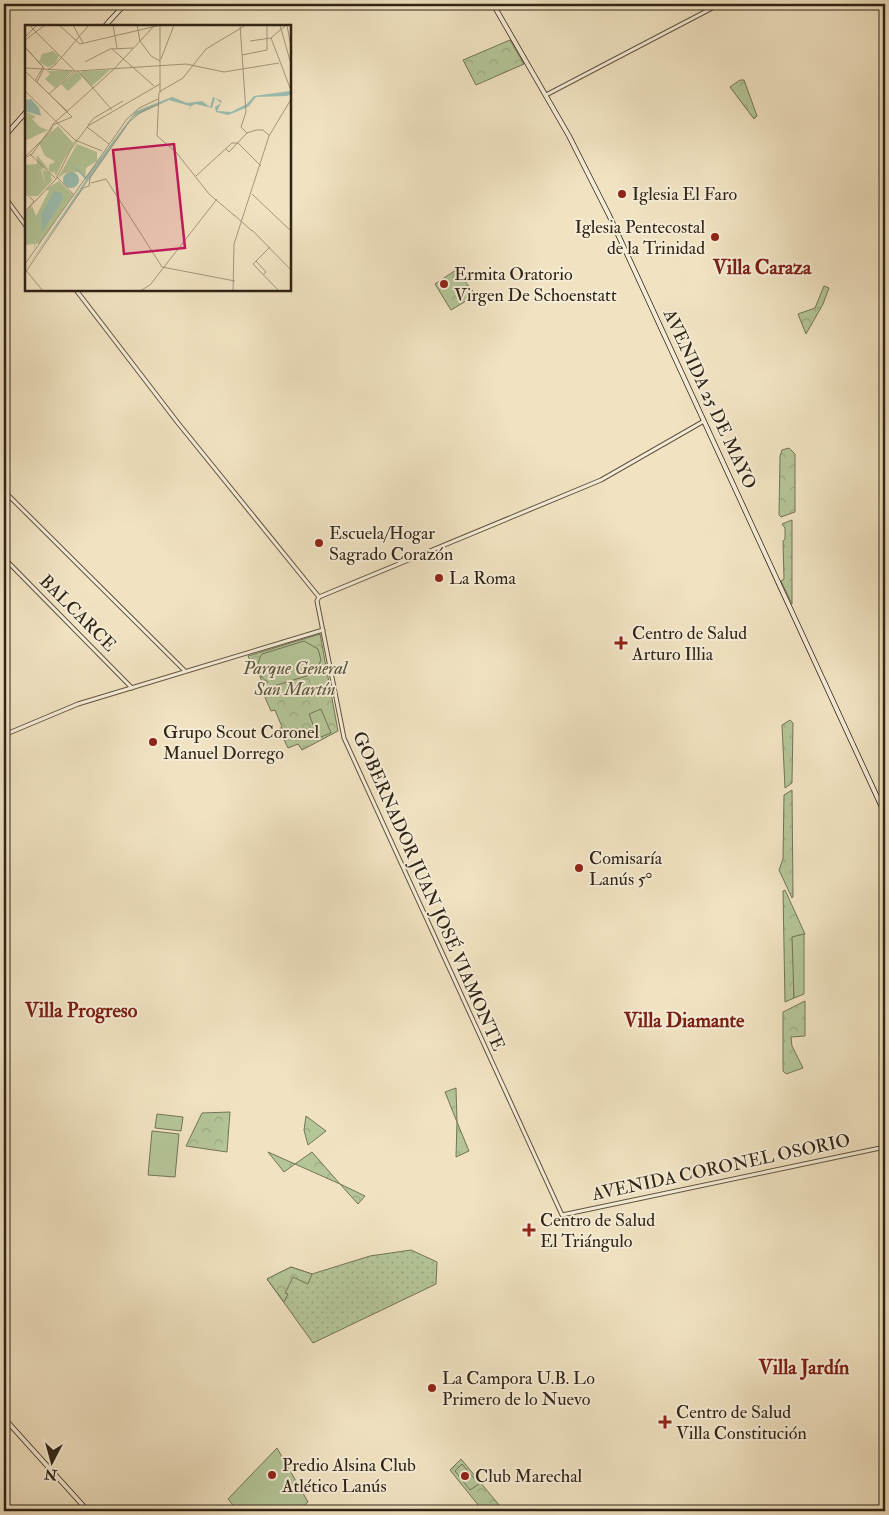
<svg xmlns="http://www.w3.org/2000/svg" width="889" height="1515" viewBox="0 0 889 1515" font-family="'IM FELL Double Pica',serif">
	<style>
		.grass { fill: url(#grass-dots); stroke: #727458 }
		.park { fill: url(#park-crowns); stroke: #727458 }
		.pitch { fill: #b4c598; stroke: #727458 }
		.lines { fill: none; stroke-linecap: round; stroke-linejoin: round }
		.tertiary-casing { stroke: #605442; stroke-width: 5 }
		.secondary-casing { stroke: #2f2417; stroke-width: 5.5 }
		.tertiary { stroke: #f6edd7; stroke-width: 3 }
		.secondary { stroke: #f6edd7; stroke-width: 4 }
		.poi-dot { fill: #8f2418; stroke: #f6edd7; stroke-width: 2 }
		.labels { text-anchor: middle; stroke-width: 4; stroke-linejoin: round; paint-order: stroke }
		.poi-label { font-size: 18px; fill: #2f2417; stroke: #f6edd7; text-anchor: start }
		.street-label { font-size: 18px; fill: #2f2417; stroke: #f6edd7 }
		.park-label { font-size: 18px; font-style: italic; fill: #57543e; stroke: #f6edd7 }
		.quarter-label { font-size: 20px; font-weight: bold; fill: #7a1f14; stroke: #f6edd7 }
		.inset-road { fill: none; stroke: #a3977e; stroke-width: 1 }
		.view { fill: #c2185b; fill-opacity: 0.15; stroke: #c2185b; stroke-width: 2.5 }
		.inset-edge { fill: none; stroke: #2f2417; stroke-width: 2.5 }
	</style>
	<defs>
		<pattern id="grass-dots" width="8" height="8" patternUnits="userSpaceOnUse" patternTransform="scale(1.25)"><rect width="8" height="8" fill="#b4c598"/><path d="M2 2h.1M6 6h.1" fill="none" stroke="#9ba982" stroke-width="1.8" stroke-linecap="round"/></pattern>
		<pattern id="park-crowns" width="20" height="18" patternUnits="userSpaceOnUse" patternTransform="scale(1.25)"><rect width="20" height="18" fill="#b4c598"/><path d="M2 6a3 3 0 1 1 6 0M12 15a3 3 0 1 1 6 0" fill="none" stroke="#9ba982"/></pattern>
	</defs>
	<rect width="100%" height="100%" fill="#f1e3c2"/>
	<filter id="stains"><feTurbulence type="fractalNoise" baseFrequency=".004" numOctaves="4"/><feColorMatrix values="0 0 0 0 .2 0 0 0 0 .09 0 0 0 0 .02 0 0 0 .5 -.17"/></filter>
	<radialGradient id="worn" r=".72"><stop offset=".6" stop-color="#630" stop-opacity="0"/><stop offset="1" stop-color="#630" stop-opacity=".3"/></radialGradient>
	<path class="grass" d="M411,1250l26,12 -1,22 -123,59 -46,-64 24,-12 21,7 58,-18z"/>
	<g class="park">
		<path d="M510,40l14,24 -48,21 -13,-25z"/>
		<path d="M740,80h4l13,36 -3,3 -24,-32z"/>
		<path d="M456,270l20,25 -25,15 -16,-26z"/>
		<path d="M824,286l5,2 -6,16 -17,30 -8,-20 17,-6z"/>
		<path d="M789,448l6,6v58l-14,5 -2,-2 1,-59 2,-6z"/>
		<path d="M792,520v84l-11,-23 3,-2 -1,-38 2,-2v-11l-3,-4z"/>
		<path d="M320,634l18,97 -36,19 -4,-6 -10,4 -9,-19 3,-2 -7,-17 -4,1 -11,-25 3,-2 -7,-17h-3l-5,-11z"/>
		<path d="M790,720l3,3 -1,60 -7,5 -3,-63z"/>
		<path d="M792,790l1,107 -1,1 -13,-28 4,-11 1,-64z"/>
		<path d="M785,890l20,44 -12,3 1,61 -9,4 -2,-111z"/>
		<path d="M805,1001v35l-14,1 1,9 11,22 -17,6 -3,-3v-59z"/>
		<path d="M456,1088l1,34 12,29 -13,6 1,-35 -12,-30z"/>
		<path d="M230,1112l-3,40 -41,-6 16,-33z"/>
		<path d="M306,1116l20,15 -18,14 -4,-15z"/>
		<path d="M268,1152l27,12 17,-12 28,32 25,12 -7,8 -18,-20 -45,-20 -11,8z"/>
		<path d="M291,1267l21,7 -4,10 -15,-7 -8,16 3,1 -4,8 -17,-23z"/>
		<path d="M461,1459l43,52h-21l-33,-41z"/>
	</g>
	<g class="pitch">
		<path d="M304,641l14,8 3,11 -4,9 5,-2 1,4 -59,18 -1,-5 5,-2c-10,-5 -13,-18 -6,-28z"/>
		<path d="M321,709l10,24 -13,5 -9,-24z"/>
		<path d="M804,934v60l-10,4 -2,-61z"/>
		<path d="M157,1114l26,3 -2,14 -26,-3z"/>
		<path d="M152,1131l27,3 -4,43 -27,-2z"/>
		<path d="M277,1448l31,54 -10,9h-60l-10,-12z"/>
		<path d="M462,1464l17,20 -9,6 -15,-19z"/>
	</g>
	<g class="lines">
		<defs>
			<g id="tertiary">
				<path d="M546,95l174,-91"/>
				<path d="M4,196l22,30"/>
				<path d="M76,290l102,133 141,174 -2,4 27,137 218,477 323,-68"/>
				<path d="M4,491l180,179"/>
				<path d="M4,558l128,130"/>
				<path d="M319,597l282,-117 103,-59"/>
				<path d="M4,735l74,-31 245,-74"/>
			</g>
			<g id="secondary">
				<path d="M493,4l76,132 40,79 276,599"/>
				<path d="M105,26l20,-22"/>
				<path d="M4,137l22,-25"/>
				<path d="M4,1418l84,93"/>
			</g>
		</defs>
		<use href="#tertiary" class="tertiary-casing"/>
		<use href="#secondary" class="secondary-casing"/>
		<use href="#tertiary" class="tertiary"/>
		<use href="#secondary" class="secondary"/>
	</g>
	<g class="poi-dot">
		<circle cx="622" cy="194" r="5"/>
		<circle cx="715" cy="237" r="5"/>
		<circle cx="444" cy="284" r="5"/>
		<circle cx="319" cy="543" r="5"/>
		<circle cx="439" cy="578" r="5"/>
		<path d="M618.5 635.5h5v5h5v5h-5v5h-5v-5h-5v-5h5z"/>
		<circle cx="153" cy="742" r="5"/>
		<circle cx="579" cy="868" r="5"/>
		<path d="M526.5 1222.5h5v5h5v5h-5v5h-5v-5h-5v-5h5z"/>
		<circle cx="432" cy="1388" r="5"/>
		<path d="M662.5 1414.5h5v5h5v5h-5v5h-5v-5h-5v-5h5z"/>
		<circle cx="272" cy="1475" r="5"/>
		<circle cx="465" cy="1476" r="5"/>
	</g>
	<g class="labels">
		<g class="poi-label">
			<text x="632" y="200">Iglesia El Faro</text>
			<text x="705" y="233" text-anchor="end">Iglesia Pentecostal<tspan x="705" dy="21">de la Trinidad</tspan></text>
			<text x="454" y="280">Ermita Oratorio<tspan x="454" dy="21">Virgen De Schoenstatt</tspan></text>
			<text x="329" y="539">Escuela/Hogar<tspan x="329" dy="21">Sagrado Corazón</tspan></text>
			<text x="449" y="584">La Roma</text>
			<text x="632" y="639">Centro de Salud<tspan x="632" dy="21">Arturo Illia</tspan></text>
			<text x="163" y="738">Grupo Scout Coronel<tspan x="163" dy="21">Manuel Dorrego</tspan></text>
			<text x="589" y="864">Comisaría<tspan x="589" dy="21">Lanús 5°</tspan></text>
			<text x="540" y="1226">Centro de Salud<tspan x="540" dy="21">El Triángulo</tspan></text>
			<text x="442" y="1384">La Campora U.B. Lo<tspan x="442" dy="21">Primero de lo Nuevo</tspan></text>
			<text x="676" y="1418">Centro de Salud<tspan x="676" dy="21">Villa Constitución</tspan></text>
			<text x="282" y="1471">Predio Alsina Club<tspan x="282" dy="21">Atlético Lanús</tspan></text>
			<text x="475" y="1482">Club Marechal</text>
		</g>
		<g class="street-label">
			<text transform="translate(710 399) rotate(65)" y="6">AVENIDA 25 DE MAYO</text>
			<text transform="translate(78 613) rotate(45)" y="6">BALCARCE</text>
			<text transform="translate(429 891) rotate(66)" y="6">GOBERNADOR JUAN JOSÉ VIAMONTE</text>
			<text transform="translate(721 1167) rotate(-12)" y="6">AVENIDA CORONEL OSORIO</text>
		</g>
		<g class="park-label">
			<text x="295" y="674">Parque General<tspan x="295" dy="21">San Martín</tspan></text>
		</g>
		<g class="quarter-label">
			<text x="762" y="274">Villa Caraza</text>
			<text x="81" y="1017">Villa Progreso</text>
			<text x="684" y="1027">Villa Diamante</text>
			<text x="804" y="1374">Villa Jardín</text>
		</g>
	</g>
	<g transform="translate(25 25)">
		<rect width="266" height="266" fill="#f1e3c2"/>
		<path d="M12,130l12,15v-5l7,-4 5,4 -5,11 -2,-5 -2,2 -8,-6 -3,3 4,14h3l-8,5 -15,-4v-20l12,-1z" fill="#b4c598"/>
		<path d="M28,26l6,5 -4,8 -7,3 -9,-5 3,-8z" fill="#b4c598"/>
		<path d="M0,86l11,6 -4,2 8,8 8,3 -23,11zM33,101l15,17 6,-8 -18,30 -16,-9 -6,-13zM52,119l20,8v9l-11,7 -1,10 -6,-6 -14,1 -7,5zM17,144l8,4 2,7 -1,2 -13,14h-8l-5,-4v-7l15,3 8,-4h-3z" fill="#b4c598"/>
		<path d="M85,45l-18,16 -13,-12 4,-3zM22,46h26l-18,17 -10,-9 5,-5zM52,46l5,7 -14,13 -7,-7zM34,156l14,14 -33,48 -5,1 -1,6v-6l-9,1v-32l7,-7 4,10 13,-25 -3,-2z" fill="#b4c598"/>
		<path d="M265,66l1,3 -4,2 -31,1 -8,10 -20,8 -12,-3 -1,-5 6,-4 -6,-5 -3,10 -16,-4 -5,2 -2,5 1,-5 -21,-6 -36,17 -108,153 61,-90 -20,-21 20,18 50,-66 36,-14 15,6 15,-2 8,6 3,-10 9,4 -5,10 14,1 16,-8 7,-8zM6,74l8,9 2,8 -16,-5v-11zM38 155a8 8 0 1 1 16 0a8 8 0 1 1-16 0ZM29,166l8,2 1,6 -21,33 -1,-17z" fill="#9bbeb0"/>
		<path class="inset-road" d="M4,0l45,45M34,0l21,19 81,-19M48,0l10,18M88,0l4,23M112,0l3,16 11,15 9,5M215,0l6,87 -5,15 6,6M255,0l12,43M262,0l5,28M0,12l12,-12M246,13l21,55M0,15l20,-15M225,16l21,-3 15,-13M0,22l18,20 -8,14M0,22l19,21 -7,14 35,35 -19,8 -21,29 -7,4M87,24l42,37M217,30l25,-5v-25M136,34l13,-34M60,37l25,-13 23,-1M0,43l52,3 109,-7 38,8 55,-9M22,45l8,-5 34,-40M0,46l43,41M53,46l34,39M0,66l50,49 27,11M134,67l24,-14 23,-29 40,-24M134,68l-2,43 19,16 33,42 26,22M135,68v-67M24,69l26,-23M63,100l6,-7 29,-17M62,102l22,17M201,124l3,3 18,-19 9,-3h7l7,6M5,129l25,24M0,132l25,-25 3,-8 60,-54 42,-45M171,151l36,-33h6l23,23M32,152l17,18M66,158l15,-4 56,88 73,14M0,168l9,8 -9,11M227,169l40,38M0,187l31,-33 15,-30 17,-23 72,-42M208,189l19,17M227,205l40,41M245,222l-17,17 26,27M231,236l10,11 -3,3M0,239l102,-145 12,-11 19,-9M0,244l18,22M0,248l58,-85 6,-2 1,-8 39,-56 12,-10 18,-8M115,266l10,-6 67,-86M208,266l1,-47 35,-108 21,-35"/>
		<path class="view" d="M149,119l11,104 -61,6 -11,-104z"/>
		<rect width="266" height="266" class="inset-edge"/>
	</g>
	<rect width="889" height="1515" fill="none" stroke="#f1e3c2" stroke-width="20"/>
	<rect x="5" y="5" width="879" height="1505" fill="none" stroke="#2f2417" stroke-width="2.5"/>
	<rect x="10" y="10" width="869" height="1495" fill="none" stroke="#2f2417"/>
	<g transform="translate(52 1462) rotate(186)" stroke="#f6edd7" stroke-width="4" paint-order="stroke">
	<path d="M0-4L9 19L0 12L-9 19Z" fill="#2f2417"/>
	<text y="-8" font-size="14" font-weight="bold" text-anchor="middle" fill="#2f2417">N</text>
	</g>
	<rect width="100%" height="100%" filter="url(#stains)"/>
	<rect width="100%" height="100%" fill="url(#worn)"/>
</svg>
